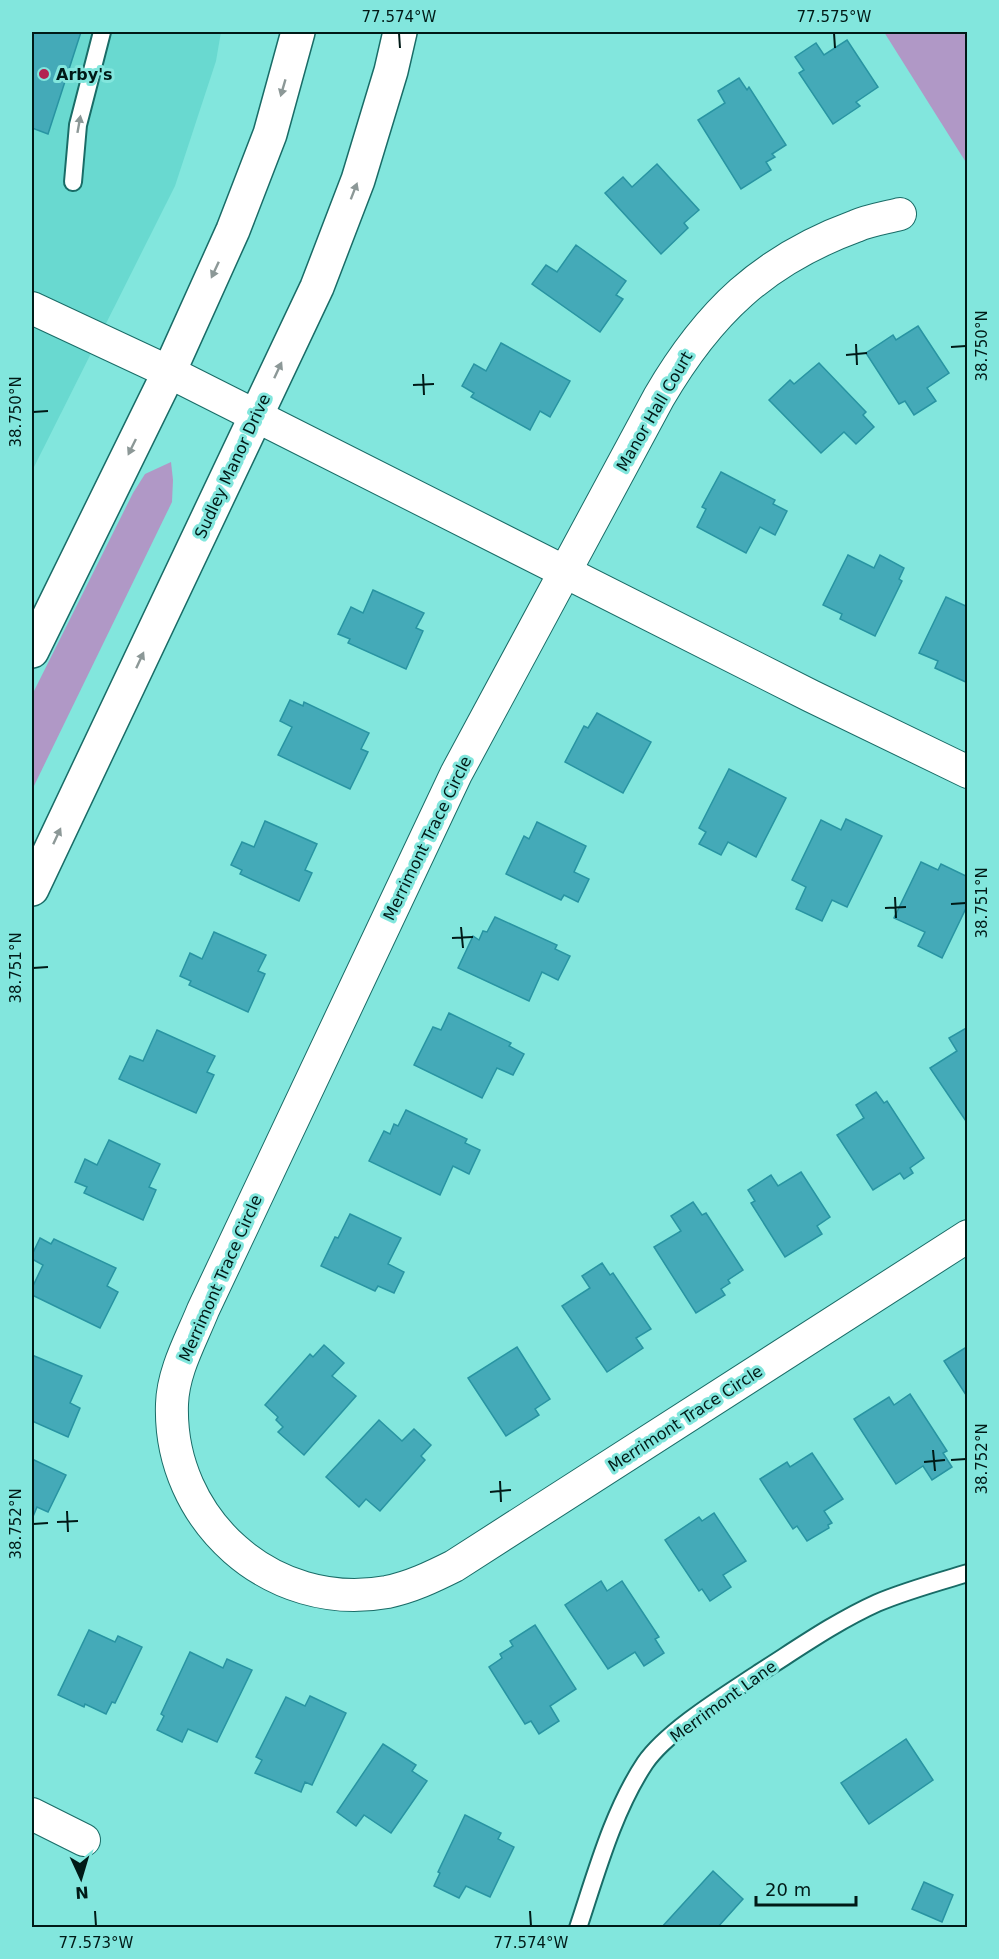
<svg xmlns="http://www.w3.org/2000/svg" width="999" height="1959" viewBox="0 0 999 1959" font-family="'DejaVu Sans',sans-serif">
	<style>
		.built { fill: #69d9d0 }
		.green { fill: #b098c6 }
		.building { fill: #44aab8; stroke: #2894a2; stroke-width: 1.5 }
		.lines { fill: none; stroke-linecap: round; stroke-linejoin: round }
		.lane-casing { stroke: #196c67; stroke-width: 20 }
		.street-casing { stroke: #196c67; stroke-width: 34 }
		.secondary-casing { stroke: #196c67; stroke-width: 36 }
		.lane { stroke: #fff; stroke-width: 16 }
		.street { stroke: #fff; stroke-width: 32 }
		.secondary { stroke: #fff; stroke-width: 33 }
		.oneway { fill: #8c9897 }
		.ticks { fill: none; stroke: #001a17; stroke-width: 2 }
		.poi-dot { fill: #b32351; stroke: #82e6dd; stroke-width: 2 }
		.labels { text-anchor: middle; stroke-width: 6; stroke-linejoin: round; paint-order: stroke }
		.poi-label { font-size: 16px; font-weight: bold; fill: #001a17; stroke: #82e6dd; text-anchor: start }
		.street-label { font-size: 16px; fill: #001a17; stroke: #82e6dd }
		.neatline { fill: none; stroke: #001a17; stroke-width: 2 }
		.ticks-label { font-size: 15px; text-anchor: middle; fill: #001a17 }
	</style>
	<rect width="100%" height="100%" fill="#82e6dd"/>
	<path class="built" d="M32,32h189l-5,29 -41,125 -143,285z"/>
	<g class="green">
		<path d="M884,32h79l5,7 -1,125z"/>
		<path d="M171,462l2,18 -1,22 -140,288v-95l101,-202 12,-19z"/>
	</g>
	<g class="building">
		<path d="M32,32h49l-33,102 -16,-6z"/>
		<path d="M847,40l31,47 -22,15 4,4 -27,18 -34,-51 5,-3 -9,-13 21,-14 8,12z"/>
		<path d="M739,78l8,12 2,-3 37,58 -14,9 3,3 -9,5 5,8 -30,19 -43,-69 27,-17 -7,-12z"/>
		<path d="M657,164l42,46 -15,13 4,5 -27,26 -56,-61 18,-16 9,10z"/>
		<path d="M576,245l50,36 -10,14 7,4 -23,33 -68,-48 14,-19 11,7z"/>
		<path d="M918,326l31,47 -22,15 9,13 -22,14 -9,-14 -6,3 -33,-51 27,-18 3,5z"/>
		<path d="M501,343l69,38 -20,36 -10,-6 -10,19 -59,-33 3,-4 -12,-7 12,-22 12,7z"/>
		<path d="M819,363l47,49 -3,3 11,12 -18,17 -12,-12 -23,21 -52,-53 21,-20 4,4z"/>
		<path d="M721,472l54,28 -2,4 14,7 -12,24 -15,-8 -14,26 -49,-26 9,-18 -4,-2z"/>
		<path d="M848,555l26,13 6,-13 24,13 -5,11 3,2 -27,55 -35,-17 2,-5 -19,-9z"/>
		<path d="M373,590l51,23 -8,15 7,3 -17,38 -58,-26 2,-4 -12,-5 13,-27 12,6z"/>
		<path d="M946,597l22,10v76l-33,-15 3,-7 -19,-8z"/>
		<path d="M290,700l13,6 1,-4 65,31 -8,16 7,3 -18,37 -72,-34 14,-28 -12,-6z"/>
		<path d="M597,713l54,29 -28,51 -58,-31 19,-36 4,2z"/>
		<path d="M729,769l57,29 -30,59 -28,-15 -7,13 -22,-11 7,-12 -7,-4z"/>
		<path d="M846,819l36,17 -35,71 -15,-7 -10,21 -26,-12 10,-22 -14,-7 29,-60 20,10z"/>
		<path d="M265,821l52,23 -12,26 7,3 -13,28 -59,-27 2,-4 -11,-5 11,-23 12,5z"/>
		<path d="M537,822l49,24 -12,26 15,7 -11,23 -14,-7 -3,5 -55,-26 18,-38 5,3z"/>
		<path d="M921,862l17,8 3,-6 27,13v27l-26,54 -24,-12 7,-14 -31,-14z"/>
		<path d="M495,917l62,28 -2,4 15,7 -12,24 -16,-8 -13,29 -71,-33 15,-32 6,4 4,-9 4,1z"/>
		<path d="M214,932l52,23 -8,16 7,3 -17,38 -59,-27 2,-4 -11,-5 10,-23 12,6z"/>
		<path d="M449,1013l62,30 -2,3 15,8 -11,21 -16,-7 -15,30 -68,-33 19,-38 8,3z"/>
		<path d="M968,1027v97l-38,-56 27,-17 -8,-13z"/>
		<path d="M157,1030l58,26 -8,16 7,3 -18,38 -77,-34 11,-23 13,5z"/>
		<path d="M876,1092l8,11 3,-2 37,57 -14,10 3,5 -9,6 -4,-6 -27,17 -36,-55 27,-17 -8,-13z"/>
		<path d="M406,1110l61,29 -2,4 15,7 -11,24 -16,-8 -13,29 -71,-34 15,-30 6,3 4,-10 4,2z"/>
		<path d="M109,1140l51,24 -11,23 7,3 -13,30 -59,-27 3,-6 -12,-5 10,-23 12,6z"/>
		<path d="M801,1172l29,45 -13,9 5,8 -37,23 -34,-54 4,-2 -7,-11 23,-15 7,11z"/>
		<path d="M693,1202l9,13 4,-2 37,57 -15,10 2,3 -9,6 4,6 -29,18 -42,-66 27,-16 -10,-15z"/>
		<path d="M350,1214l51,24 -13,26 16,8 -10,21 -16,-7 -3,5 -54,-25 14,-29 3,1z"/>
		<path d="M40,1238l11,6 3,-5 62,29 -9,18 11,6 -18,36 -68,-33v-7l11,-23 -11,-6v-4z"/>
		<path d="M602,1263l8,12 3,-2 38,56 -15,9 7,10 -36,24 -45,-66 28,-18 -8,-12z"/>
		<path d="M324,1345l20,18 -12,13 24,20 -52,59 -26,-23 5,-5 -7,-7 2,-3 -13,-12 45,-51 3,3z"/>
		<path d="M968,1346v52l-24,-37z"/>
		<path d="M517,1347l33,52 -15,10 4,6 -33,21 -38,-58z"/>
		<path d="M32,1355l50,21 -12,27 10,5 -12,29 -36,-16z"/>
		<path d="M910,1394l37,57 -4,2 9,14 -20,13 -9,-14 -27,18 -42,-65 35,-22 5,8z"/>
		<path d="M379,1420l23,21 12,-12 17,16 -10,11 4,4 -45,51 -14,-12 -7,8 -33,-30z"/>
		<path d="M812,1453l31,46 -19,12 8,12 -4,2 1,3 -22,13 -10,-15 -4,3 -33,-50 27,-17 3,5z"/>
		<path d="M32,1459l34,16 -18,37 -11,-5 -5,12z"/>
		<path d="M714,1513l32,48 -23,14 8,12 -21,14 -8,-12 -3,2 -34,-51 34,-23 3,4z"/>
		<path d="M601,1581l6,10 15,-10 37,56 -4,2 9,14 -20,13 -9,-14 -27,17 -43,-64z"/>
		<path d="M535,1625l41,64 -26,17 9,15 -20,13 -8,-13 -6,3 -36,-57 13,-9 -2,-4 13,-8 -3,-5z"/>
		<path d="M89,1630l26,12 3,-6 24,11 -27,56 -3,-1 -6,12 -21,-10 -1,3 -26,-12z"/>
		<path d="M190,1652l33,16 4,-9 25,11 -35,72 -29,-13 -6,13 -25,-12 7,-14 -3,-2z"/>
		<path d="M310,1696l36,17 -34,72 -7,-3 -4,10 -46,-19 7,-13 -6,-3 30,-60 19,9z"/>
		<path d="M906,1739l27,41 -64,44 -28,-41z"/>
		<path d="M383,1744l33,21 -4,6 15,10 -36,52 -27,-18 -8,11 -19,-14z"/>
		<path d="M465,1815l36,18 -3,6 16,8 -24,50 -24,-11 -7,12 -25,-12 6,-13 -2,-1z"/>
		<path d="M713,1871l30,28 -26,29h-56z"/>
		<path d="M924,1882l29,13 -11,27 -30,-13z"/>
	</g>
	<g class="lines">
		<defs>
			<g id="lane">
				<path d="M73,182l5,-57 24,-93"/>
				<path d="M578,1928c18,-54 35,-117 67,-165 22,-32 81,-68 114,-90 38,-24 76,-51 118,-70 28,-12 61,-21 91,-30"/>
			</g>
			<g id="street">
				<path d="M900,214c-15,4 -30,6 -44,12 -93,34 -148,87 -197,171l-203,377 -253,536c-12,30 -30,61 -31,94 -4,116 100,209 215,188 24,-5 45,-15 67,-26l514,-330"/>
				<path d="M32,308l137,64 642,324 157,76"/>
				<path d="M32,1814l52,26"/>
			</g>
			<g id="secondary">
				<path d="M32,651l137,-279 64,-142 37,-96 28,-102"/>
				<path d="M32,889l285,-602 41,-107 33,-109 9,-39"/>
			</g>
		</defs>
		<use href="#lane" class="lane-casing"/>
		<use href="#street" class="street-casing"/>
		<use href="#secondary" class="secondary-casing"/>
		<use href="#lane" class="lane"/>
		<use href="#street" class="street"/>
		<use href="#secondary" class="secondary"/>
	</g>
	<defs><path id="oneway-solid" d="M-6-.8H1V-3.2L6.5 0L1 3.2V.8H-6Z" transform="scale(1.5)"/></defs>
	<g class="oneway">
		<use href="#oneway-solid" transform="translate(283 88) rotate(106)"/>
		<use href="#oneway-solid" transform="translate(79 124) rotate(-80)"/>
		<use href="#oneway-solid" transform="translate(354 191) rotate(-69)"/>
		<use href="#oneway-solid" transform="translate(215 270) rotate(115)"/>
		<use href="#oneway-solid" transform="translate(278 370) rotate(-65)"/>
		<use href="#oneway-solid" transform="translate(132 447) rotate(116)"/>
		<use href="#oneway-solid" transform="translate(140 660) rotate(-65)"/>
		<use href="#oneway-solid" transform="translate(57 836) rotate(-65)"/>
	</g>
	<path class="ticks" d="M399,33l1,15M834,33l1,15M856,344l1,21M951,347l15,-1M846,355l21,-2M423,374l1,21M413,385l21,-1M33,412l15,-1M895,897l1,21M951,904l15,-1M885,908l21,-1M461,927l2,21M452,938l21,-1M33,968l15,-1M933,1450l2,21M951,1460l15,-1M924,1462l21,-2M500,1481l1,21M490,1492l21,-2M67,1511l1,21M57,1522l21,-1M33,1524l15,-1M95,1911l1,15M530,1911l1,15"/>
	<circle class="poi-dot" cx="44" cy="74" r="6"/>
	<g class="labels">
		<g class="poi-label">
			<text x="56" y="80">Arby's</text>
		</g>
		<g class="street-label">
			<text transform="translate(654 411) rotate(-60)" y="6">Manor Hall Court</text>
			<text transform="translate(232 466) rotate(-65)" y="6">Sudley Manor Drive</text>
			<text transform="translate(427 838) rotate(-64)" y="6">Merrimont Trace Circle</text>
			<text transform="translate(220 1278) rotate(-66)" y="6">Merrimont Trace Circle</text>
			<text transform="translate(685 1418) rotate(-33)" y="6">Merrimont Trace Circle</text>
			<text transform="translate(723 1701) rotate(-36)" y="6">Merrimont Lane</text>
		</g>
	</g>
	<rect width="999" height="1959" fill="none" stroke="#82e6dd" stroke-width="66"/>
	<g transform="translate(81 1878) rotate(176)" stroke="#82e6dd" stroke-width="4.5" paint-order="stroke">
	<path d="M0-4.5L10 22L0 15L-10 22Z" fill="#001a17"/>
	<text y="-9" font-size="16" font-weight="bold" text-anchor="middle" fill="#001a17">N</text>
	</g>
	<path d="M756 1896v9h100v-9" fill="none" stroke="#001a17" stroke-width="3"/>
	<text x="765" y="1896" font-size="18" fill="#001a17" stroke="#82e6dd" stroke-width="4.5" paint-order="stroke">20 m</text>
	<rect x="33" y="33" width="933" height="1893" class="neatline"/>
	<g class="ticks-label">
		<text x="399" y="22">77.574°W</text>
		<text x="834" y="22">77.575°W</text>
		<text transform="translate(982 346) rotate(-90)" y="5">38.750°N</text>
		<text transform="translate(16 412) rotate(-90)" y="5">38.750°N</text>
		<text transform="translate(982 903) rotate(-90)" y="5">38.751°N</text>
		<text transform="translate(16 968) rotate(-90)" y="5">38.751°N</text>
		<text transform="translate(982 1459) rotate(-90)" y="5">38.752°N</text>
		<text transform="translate(16 1524) rotate(-90)" y="5">38.752°N</text>
		<text x="96" y="1948">77.573°W</text>
		<text x="531" y="1948">77.574°W</text>
	</g>
</svg>
